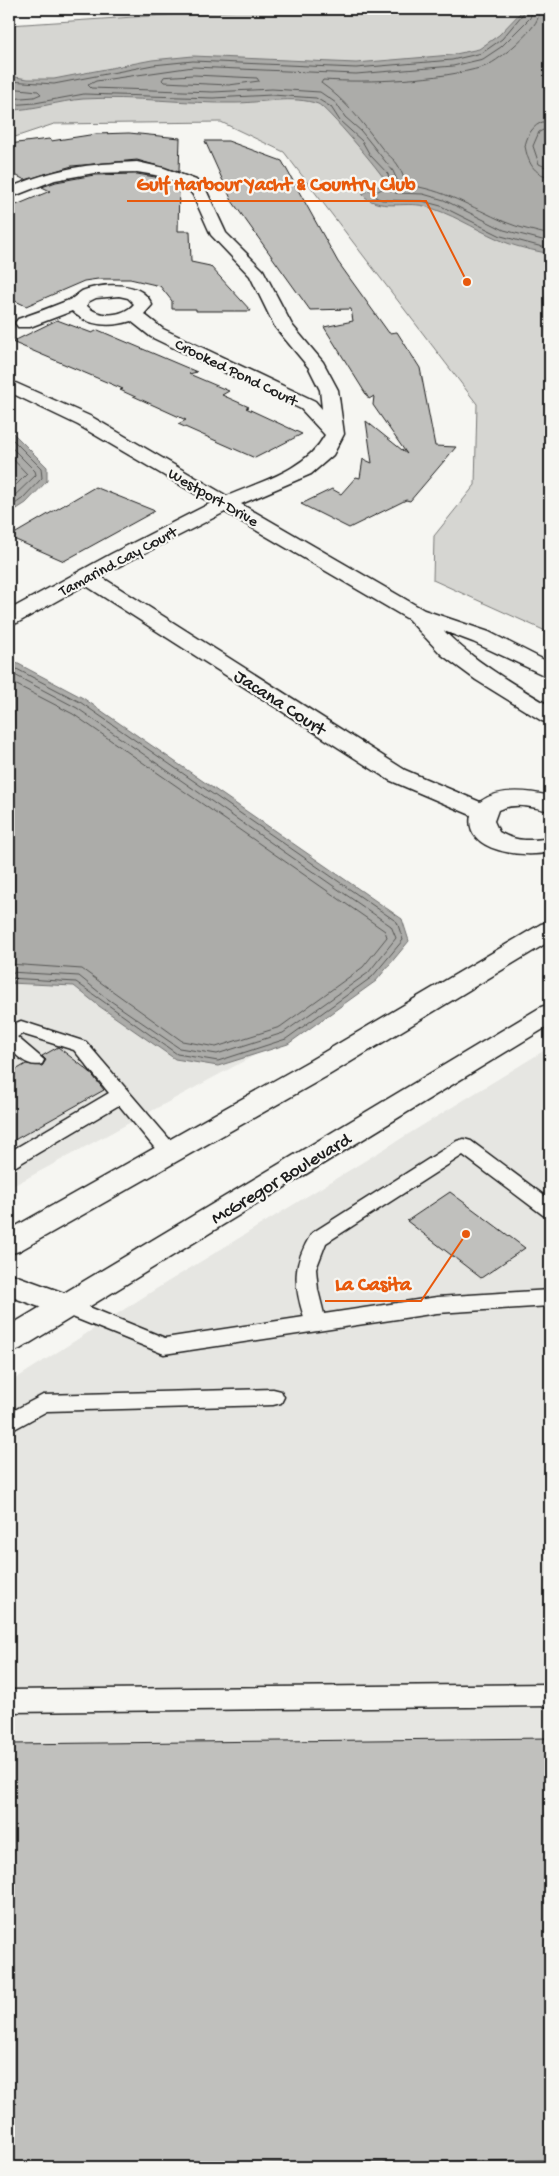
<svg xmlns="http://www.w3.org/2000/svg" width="559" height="2176" viewBox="0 0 559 2176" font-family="'Gochi Hand',sans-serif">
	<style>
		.built { fill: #e6e6e2 }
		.green { fill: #d6d6d2; stroke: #797977 }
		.water { fill: #acaca9; stroke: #727271 }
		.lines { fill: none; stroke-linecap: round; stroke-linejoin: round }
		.shore { stroke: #565654; stroke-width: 1 }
		.building { fill: #c0c0bd; stroke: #1c1c1c }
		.service-casing { stroke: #1c1c1c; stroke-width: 3 }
		.minor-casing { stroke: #1c1c1c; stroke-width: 3 }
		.tertiary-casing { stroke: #1c1c1c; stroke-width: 3 }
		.secondary-casing { stroke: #1c1c1c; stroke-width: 3 }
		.service { fill: #f6f6f2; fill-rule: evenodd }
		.minor { fill: #f6f6f2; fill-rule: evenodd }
		.tertiary { fill: #f6f6f2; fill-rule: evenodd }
		.secondary { fill: #f6f6f2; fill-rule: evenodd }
		.labels { text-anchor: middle; stroke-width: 4.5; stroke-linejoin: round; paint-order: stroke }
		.far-street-label { font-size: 16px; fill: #1c1c1c; stroke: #f6f6f2 }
		.street-label { font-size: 19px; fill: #1c1c1c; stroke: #f6f6f2 }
		.leader { fill: none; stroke: #e8590c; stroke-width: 2 }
		.callout-dot { fill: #e8590c; stroke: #f6f6f2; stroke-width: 2 }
		.callout-label { font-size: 20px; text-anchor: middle; font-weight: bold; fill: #e8590c; stroke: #f6f6f2; stroke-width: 4.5; stroke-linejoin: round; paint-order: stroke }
	</style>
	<rect width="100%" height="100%" fill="#f6f6f2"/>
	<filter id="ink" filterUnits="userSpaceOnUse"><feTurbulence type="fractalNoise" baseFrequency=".02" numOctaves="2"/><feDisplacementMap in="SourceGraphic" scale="10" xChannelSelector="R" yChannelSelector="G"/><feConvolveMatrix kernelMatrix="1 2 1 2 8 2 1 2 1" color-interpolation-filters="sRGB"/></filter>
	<g filter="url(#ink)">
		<g class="built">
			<path d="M9,983l65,3 25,20 119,60 39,-12 -248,134z"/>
			<path d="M550,1047v1120h-541v-784l147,-94z"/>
		</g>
		<path class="green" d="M259,9h291v128l-6,9 6,15v472l-117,-53 1,-44 41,-51 2,-81 -193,-252 -63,-30 -167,2 -45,15v-114z"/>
		<g class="water">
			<path d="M524,9h26v128l-6,9 6,15v93c-17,-4 -36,-7 -52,-15 -25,-11 -47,-26 -74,-33 -20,-5 -46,6 -62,-12l24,-12c-3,-8 -61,-76 -68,-78 -25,-9 -57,-1 -83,-1 -50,1 -101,-7 -152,-4 -25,2 -49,11 -74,11v-34l19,3h26l98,-19 41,-4 163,7 95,-8 28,-6 20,-14z"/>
			<path d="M9,429l38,38v14l-21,22 -17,11z"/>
			<path d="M9,659l74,39 319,221 7,22 -33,40 -88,63 -70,22 -43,-7 -76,-53 -25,-20 -65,-3z"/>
		</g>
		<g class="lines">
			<g class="shore">
				<path d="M533,9l-3,9 -29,29 -18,12 -30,7 -97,8 -163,-7 -97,14 -8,4 3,3 122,4 59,-3 48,3 16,11 9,14 16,14 32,40 4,9 -2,13 28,1 21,6 60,30 46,12"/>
				<path d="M540,9c-1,3 -1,8 -3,11 -6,13 -40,43 -54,47 -44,13 -114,16 -160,13l-2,3c24,17 42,40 60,64 5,7 14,12 18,20 3,5 5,12 7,18 37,4 65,22 99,37 14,6 30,9 45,13"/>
				<path d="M194,75l63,3 2,3 -30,4 -65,-3 -2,-2 2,-3z"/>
				<path d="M9,81l45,3 99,-19 40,-4 163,7 96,-8 30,-7 20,-14 25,-30"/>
				<path d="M9,88l29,3 3,3 -7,3 -25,2"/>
				<path d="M9,105l26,-2 49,-9 129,4 59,-3 44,3 15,9 9,14 22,20 8,14 18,19 2,11 -16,8 1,4 7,3 40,1 19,5 60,30 49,13"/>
				<path d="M550,120c-15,2 -22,12 -25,26 3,16 8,28 25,31"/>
				<path d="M550,127l-11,5 -6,14 6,18 11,5"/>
				<path d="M9,436l32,32 1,10 -20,21 -13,9"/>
				<path d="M9,445l26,26 1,4 -27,26"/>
				<path d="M9,455l18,19 -18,18"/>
				<path d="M9,665l71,37 317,220 6,18 -31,37 -86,62 -68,22 -41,-7 -101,-72 -67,-4"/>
				<path d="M9,672l68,36 314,218 5,12 -28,35 -85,60 -66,21 -38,-6 -74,-51 -26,-21 -70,-4"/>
				<path d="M9,681l64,33 312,217 2,6 -24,30 -83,60 -64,20 -34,-6 -100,-72 -73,-5"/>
			</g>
		</g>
		<g class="building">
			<path d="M129,133l51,5 -1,34 -42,-12 -65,6 -47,14 -16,-8v-28l40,-5 2,2 45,-7z"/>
			<path d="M205,141h23l54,20 56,101 51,71 8,-1 23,36 15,78 21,1 -46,54 -4,-1 -57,28 -48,-24 31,-15 9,5 15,-17 4,1 3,-19 9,4 -6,-42 41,33 -34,-49 1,-9 -5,3 -45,-72 29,-6 -2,-12 -41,1 -78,-109z"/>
			<path d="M137,174l18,3 24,9 -1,45h12l1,31 19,4 41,45h-55v-2h-24v-8l-12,-15 -30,-7h-32l-14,2 -58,25 -17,-8v-90l41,-17 -8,-4 14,-5 38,-7z"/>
			<path d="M57,320l35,13 6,-3 99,42 -8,2 40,17 -7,4 27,12 -3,1 56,26 -47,24 -77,-34 8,-4 -66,-30 3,-1 -111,-47z"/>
			<path d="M95,487l60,24 -91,50 -55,-24z"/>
			<path d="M58,1047l32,25 14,18 -95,53v-69l17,-10 16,2 4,-6 -4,-4z"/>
			<path d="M450,1192l75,56 -44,30 -74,-57z"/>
			<path d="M550,1738v422l-541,7v-423z"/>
		</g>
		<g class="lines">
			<defs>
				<g id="service">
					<path d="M21,1021l65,21 91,106 3,5 -3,5 -7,2 -7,-2 -44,-53 -103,61 -7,2v-16l100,-59 -35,-43 -52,-16 -5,3 27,23 -2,4c-14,4 -23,-7 -33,-15v-23z"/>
					<path d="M464,1139l7,2 79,59v17l-7,-2 -80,-60 -137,88 -10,26 2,21 6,24 113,-17 113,-7v16l-113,7 -273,41 -104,-42 -3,-6 3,-6 7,-2 98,40 139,-21c-11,-34 -11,-54 8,-84l145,-92z"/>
					<path d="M273,1389l8,2 3,6 -3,6 -8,2 -226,6 -38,21v-19l34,-18z"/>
					<path d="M550,1684v22l-541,6v-22z"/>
				</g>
				<path id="minor" d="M137,162l27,6 32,12 10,10 20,43 37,37 29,55 31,37 15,28 6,44 -11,21 -22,19 -70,30 183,106 65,22 61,31v15l-77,-36 -29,-11c31,31 69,53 106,75v17l-8,-2 -66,-41 -34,-25 -34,-36 -183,-107 -125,64 305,194 75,32c19,-15 48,-11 70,-6v15c-18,-4 -34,-9 -52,-1l-4,11 5,11c17,10 33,9 51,6v14c-24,6 -87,1 -79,-37l-82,-35 -304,-195 -68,38 -8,1v-14l102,-56 100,-51 -133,-78 -69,-33v-12l83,37 135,79c35,-15 79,-26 98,-61l-24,-26 -150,-72 -20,-16c-19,6 -43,6 -59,-10l-42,16h-12l-3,-4 3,-4c17,-6 34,-12 51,-19 5,-2 8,-6 13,-9 20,-8 61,-11 70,14l-8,9 19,15 152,72 7,8 -2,-19 -11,-22 -34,-41 -25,-51 -39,-41 -18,-40 -7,-9 -31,-11 -18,-3 -43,1 -39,7 -46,18v-10c48,-20 77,-24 128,-26zM119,296l9,2 6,6c-11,13 -35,14 -47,2l1,-4 8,-4z"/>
				<path id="tertiary" d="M9,1273l69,25 4,8 -4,8 -11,3 -58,-21z"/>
				<g id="secondary">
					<path d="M550,922v19l-221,134 -310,176 -10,3v-24l300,-169 232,-137z"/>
					<path d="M550,1004v21l-530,324 -11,4v-27l532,-319z"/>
				</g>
			</defs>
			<use href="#service" class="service-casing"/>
			<use href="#minor" class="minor-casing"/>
			<use href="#tertiary" class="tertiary-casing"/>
			<use href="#secondary" class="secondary-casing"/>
			<use href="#service" class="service"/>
			<use href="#minor" class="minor"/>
			<use href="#tertiary" class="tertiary"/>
			<use href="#secondary" class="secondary"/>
		</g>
	</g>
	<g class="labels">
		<g class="far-street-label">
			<text transform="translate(237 371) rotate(26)" y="6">Crooked Pond Court</text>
			<text transform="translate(214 496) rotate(30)" y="6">Westport Drive</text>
			<text transform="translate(117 560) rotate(-28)" y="6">Tamarind Cay Court</text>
		</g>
		<g class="street-label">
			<text transform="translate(281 701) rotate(33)" y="7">Jacana Court</text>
			<text transform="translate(280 1177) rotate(-31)" y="7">McGregor Boulevard</text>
		</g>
	</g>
	<path class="leader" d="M467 282L426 201H127M466 1234L421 1301H325"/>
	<g class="callout-dot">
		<circle cx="467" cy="282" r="5"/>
		<circle cx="466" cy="1234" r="5"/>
	</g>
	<g class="callout-label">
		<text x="276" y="190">Gulf Harbour Yacht &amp; Country Club</text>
		<text x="373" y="1290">La Casita</text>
	</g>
	<rect width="559" height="2176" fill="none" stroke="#f6f6f2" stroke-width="30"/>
	<rect x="15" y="15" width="529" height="2146" fill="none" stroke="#1c1c1c" stroke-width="2" filter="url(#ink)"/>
</svg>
